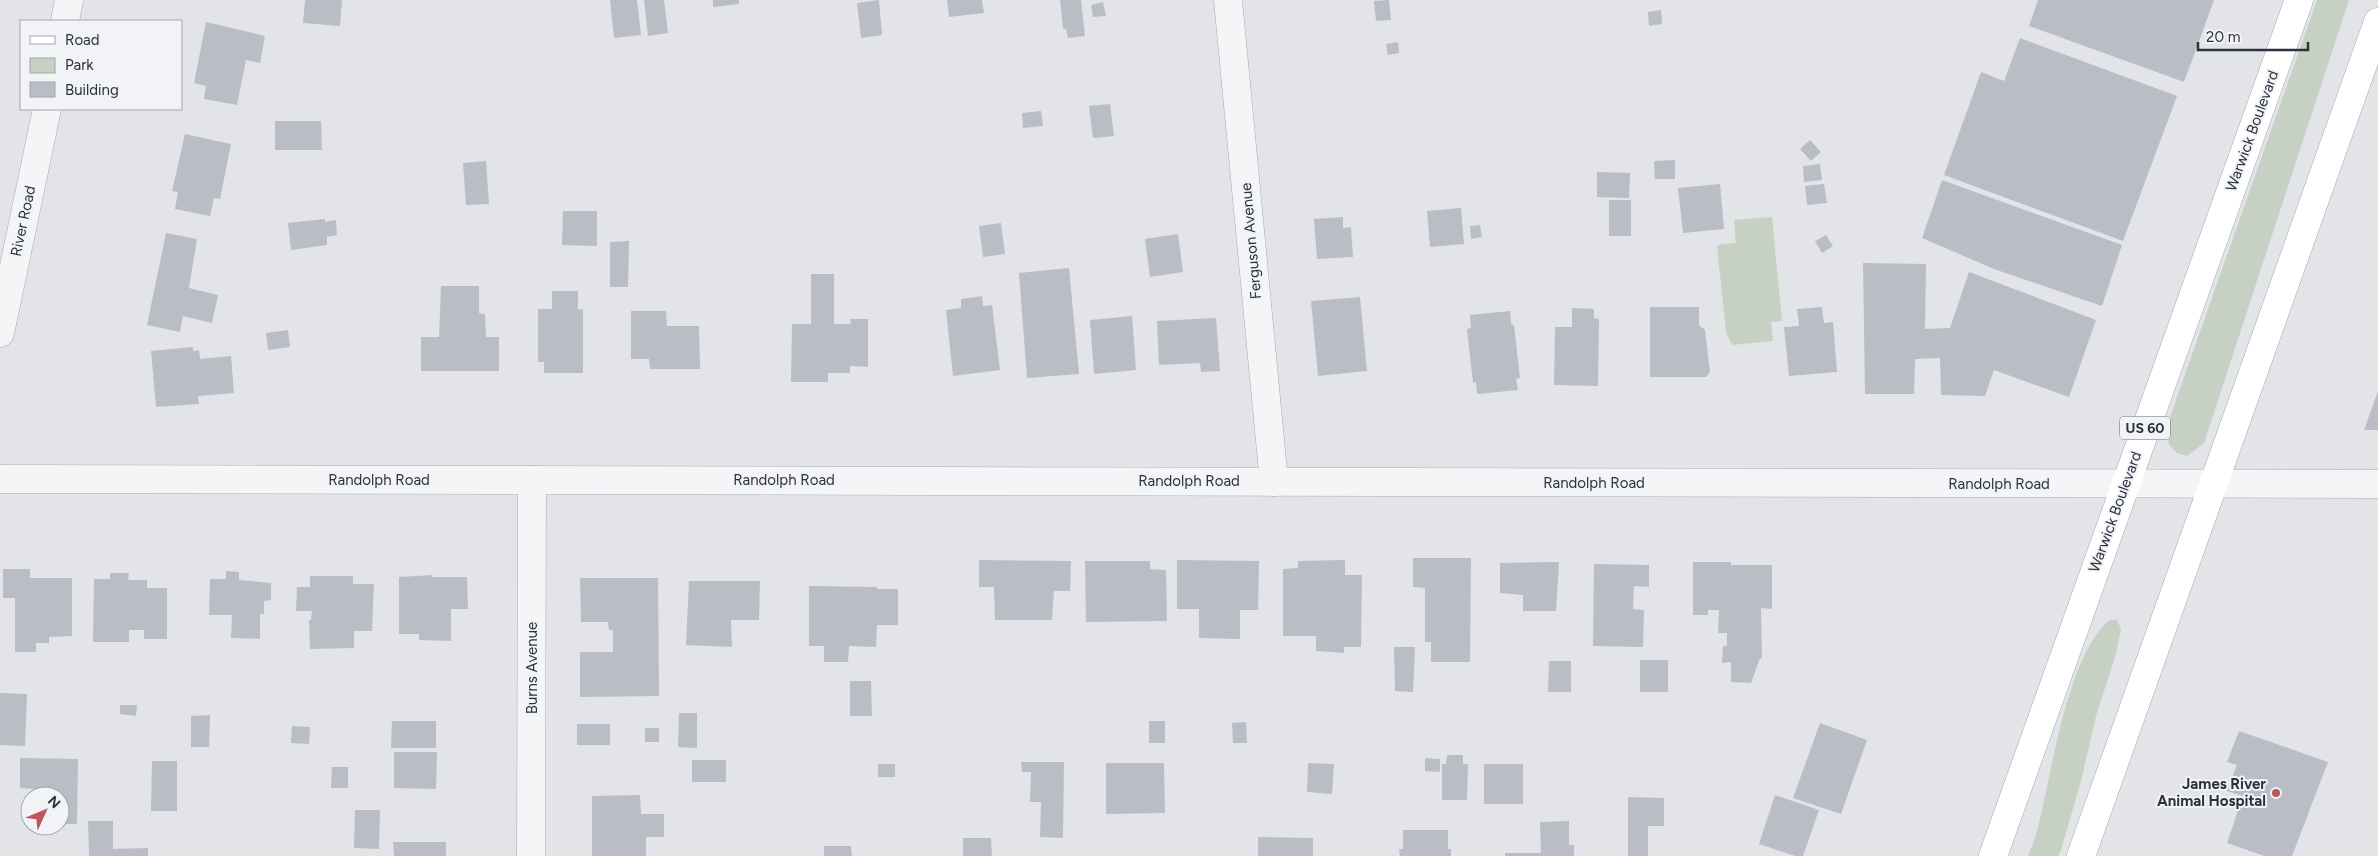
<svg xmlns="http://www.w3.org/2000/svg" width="2378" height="856" viewBox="0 0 2378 856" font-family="Figtree,sans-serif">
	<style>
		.green { fill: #c6d1c4 }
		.building { fill: #babdc5 }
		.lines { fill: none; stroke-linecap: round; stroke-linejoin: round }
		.minor-casing { stroke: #a8abb2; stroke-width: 29 }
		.major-casing { stroke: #a2a7b3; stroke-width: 29 }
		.minor { stroke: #f4f5f7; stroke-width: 28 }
		.major { stroke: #fff; stroke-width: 28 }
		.poi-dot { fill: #be565c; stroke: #f1f3f6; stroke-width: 2 }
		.labels { text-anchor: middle; stroke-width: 4; stroke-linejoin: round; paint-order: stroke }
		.shield { fill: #f1f3f6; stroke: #676b75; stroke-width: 1 }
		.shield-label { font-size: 14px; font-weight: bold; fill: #2c313e }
		.street-label { font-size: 15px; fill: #2c313e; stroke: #f1f3f6 }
		.poi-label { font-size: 15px; font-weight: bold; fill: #2c313e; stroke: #f1f3f6; text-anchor: end }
	</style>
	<rect width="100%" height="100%" fill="#e2e4e8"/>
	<g class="green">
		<path d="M2317,0h32l-145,443 -17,13 -10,-3 -8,-8 -2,-13 3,-15z"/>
		<path d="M1772,217l10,104 -11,1 2,19 -41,4 -6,-13 -9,-87 19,-2 -2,-23z"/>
		<path d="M2110,620h7l4,9 -5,25 -20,62 -15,65 -20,69 -3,6h-30c4,-11 9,-22 11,-33 13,-52 29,-170 71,-203z"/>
	</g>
	<g class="building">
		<path d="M305,0h37l-2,26 -37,-3z"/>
		<path d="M610,0h27l4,35 -27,3z"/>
		<path d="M644,0h20l4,33 -20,3z"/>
		<path d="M713,0h26v4l-26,3z"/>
		<path d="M879,0l3,35 -21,3 -4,-35z"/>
		<path d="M947,0h35l2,13 -35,4z"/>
		<path d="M1060,0h21l4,36 -17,2 -2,-9h-3z"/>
		<path d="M1389,0l2,20 -15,1 -2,-20z"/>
		<path d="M2038,0h176l-30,82 -155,-56z"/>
		<path d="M1103,2l3,14 -13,1 -2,-12z"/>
		<path d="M1661,10l1,14 -13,2 -1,-14z"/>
		<path d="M206,22l59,14 -5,27 -14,-3 -9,45 -33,-6 2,-13 -12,-3z"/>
		<path d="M2020,38l157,58 -54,145 -179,-66 37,-103 23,9z"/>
		<path d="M1398,42l1,11 -11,2 -2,-11z"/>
		<path d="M1110,104l4,32 -21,2 -4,-32z"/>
		<path d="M1041,111l2,15 -20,2 -1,-15z"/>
		<path d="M275,121h46l1,29h-47z"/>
		<path d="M185,134l46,10 -11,55 -6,-1 -4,18 -35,-7 3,-17 -6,-1z"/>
		<path d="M1810,140l11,12 -10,9 -11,-12z"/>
		<path d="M1675,160v19h-20l-1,-18z"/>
		<path d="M486,161l3,43 -23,1 -3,-42z"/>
		<path d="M1820,164l2,16 -18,2 -1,-16z"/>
		<path d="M1597,172l33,1 -1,25 -32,-1z"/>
		<path d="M1942,180l180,65 -20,61 -108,-37 -72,-31z"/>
		<path d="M1720,184l4,45 -41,4 -5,-45z"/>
		<path d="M1824,184l3,19 -20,2 -2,-19z"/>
		<rect x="1609" y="200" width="22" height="36"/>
		<path d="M1461,208l3,36 -34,3 -3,-36z"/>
		<path d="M563,211h34v35l-35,-1z"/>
		<path d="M1343,217v11l8,-1 2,30 -36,2 -3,-40z"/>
		<path d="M325,219v3l11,-2 1,15 -10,2v8l-36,5 -3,-27z"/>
		<path d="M1001,223l4,31 -22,3 -4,-31z"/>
		<path d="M1480,225l2,12 -11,2 -1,-13z"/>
		<path d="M166,233l31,6 -8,49 29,7 -6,28 -29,-7 -3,16 -33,-7z"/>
		<path d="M1178,234l5,38 -33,5 -5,-38z"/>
		<path d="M1826,235l7,11 -11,7 -7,-12z"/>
		<path d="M629,241l-1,46h-18v-45z"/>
		<path d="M1863,263l63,1 -1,65 25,-1 19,-56 127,48 -27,77 -75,-27 -9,26 -44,-1 -1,-37 -25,1 -1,35h-49z"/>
		<path d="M1069,268l10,106 -52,4 -8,-105z"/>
		<path d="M811,274h23v50h17l-1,-5h18v48l-18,-1v7h-22v9h-37l1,-58h19z"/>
		<path d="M441,286h38v27l6,1 1,23h13v34h-78v-34h18z"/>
		<path d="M552,291h26v19l5,-1v64h-39v-11h-6v-53h14z"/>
		<path d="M982,296l1,10 9,-1 8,65 -47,6 -7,-66 15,-2v-9z"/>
		<path d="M1360,297l7,74 -49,5 -7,-75z"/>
		<path d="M1650,307h49v18l6,5 5,42 -4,5h-56z"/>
		<path d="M1822,307l2,16 9,-1 4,50 -48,4 -5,-49 15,-1 -2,-17z"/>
		<path d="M1572,308l22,1v9l5,1 -1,67 -44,-1 1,-58h17z"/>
		<path d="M631,311h35l1,15h32l1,43h-50l-1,-10h-18z"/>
		<path d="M1510,311l1,13 3,1 6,53 -4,1 2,11 -41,4 -1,-12 -3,1 -6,-54 4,-1 -1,-13z"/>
		<path d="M1132,316l4,54 -42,4 -4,-54z"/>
		<path d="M1216,318l4,53 -19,1 -1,-9 -41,2 -2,-44z"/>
		<path d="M288,330l2,17 -22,3 -2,-17z"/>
		<path d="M193,347v4l6,-1 1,9 31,-3 3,37 -36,3 1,8 -43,3 -5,-56z"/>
		<path d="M2378,391v39h-14z"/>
		<path d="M1413,558h58l-1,104h-39v-20h-6v-54l-12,-1z"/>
		<path d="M979,560l92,1 -1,30h-16l-2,29h-57l-1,-33h-15z"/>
		<path d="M1177,560l82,1 -1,49h-18v29l-41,-1v-29h-22z"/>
		<path d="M1345,560v15h17l-1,72h-17v6l-28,-2v-15h-33v-67l15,-1v-7z"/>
		<path d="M1085,561h65v8l16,1 1,51 -81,1z"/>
		<path d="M1559,562l-3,49h-33v-16l-23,-2v-30z"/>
		<path d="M1693,562h38v3h41v44l-11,-1 1,51 -2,-1 -9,25 -20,-1v-20l-9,1 1,-17h4v-13h-9l1,-23h-11v5h-15z"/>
		<path d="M1594,564l55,1v22l-15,-1 -1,23 11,1 -1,37 -50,-1z"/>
		<path d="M3,569h27v9h42v58l-23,1v6h-13v9h-21v-54h-12z"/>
		<path d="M226,571l13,1v8l32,3v17l-7,1v13h-4v25l-29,-1 1,-23h-23l1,-36h16z"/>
		<path d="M110,573h19l-1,7h19v8h20v51h-23v-9h-15v12h-36l1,-63h16z"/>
		<path d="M432,575v2h35l1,32h-17v32l-32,-1v-6h-20v-57z"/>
		<path d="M310,576h43v8h21l-2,47h-18v17l-44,1 -1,-29h2l1,-9h-16l1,-24h13z"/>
		<path d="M580,578h78l1,118 -79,1v-45h33v-22h-4l-1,-8h-27z"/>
		<path d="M689,581h71l-1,39h-28l1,27 -46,-2z"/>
		<path d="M809,586l68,1v2h21v36h-21l-1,22 -27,-1 -1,16h-24v-16h-15z"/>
		<path d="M1394,647h21l-2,45 -18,-1z"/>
		<rect x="1640" y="660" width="28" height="32"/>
		<path d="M1549,661h22v31h-23z"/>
		<path d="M850,681h21l1,35h-22z"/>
		<path d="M0,693l27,1 -2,52 -25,-1z"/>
		<path d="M120,705h17l-1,11 -16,-2z"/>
		<path d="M679,713h18v35l-19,-1z"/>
		<path d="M210,715l-1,32h-18v-31z"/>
		<path d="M392,721h44v27h-45z"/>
		<rect x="1149" y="721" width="16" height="22"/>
		<path d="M1246,722l1,21h-14l-1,-20z"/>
		<path d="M1820,723l47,17 -26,74 -48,-16z"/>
		<rect x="577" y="724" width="33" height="21"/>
		<path d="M292,726l18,1 -1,17 -18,-1z"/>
		<rect x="645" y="728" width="14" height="14"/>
		<path d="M2239,731l89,31 -36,94h-28l-37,-13 16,-47 -16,-5 10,-26 -10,-3z"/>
		<path d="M394,752h43l-1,37 -42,-1z"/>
		<path d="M1447,755h16v9h5l-1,36h-25v-36h4z"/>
		<path d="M20,758l58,1 -1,65h-17v-28h-23v-7l-17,-1z"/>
		<path d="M1425,758l15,1v13l-15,-1z"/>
		<rect x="692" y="760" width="34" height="22"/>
		<path d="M152,761h25v50h-26z"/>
		<path d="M1021,762h43l-1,76 -23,-1 1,-35h-11l1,-30h-9z"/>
		<path d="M1106,763h58l1,50 -59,1z"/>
		<path d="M1308,763l26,1 -2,30 -25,-2z"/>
		<rect x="878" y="764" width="17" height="13"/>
		<rect x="1484" y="764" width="39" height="40"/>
		<path d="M332,767h16v21h-17z"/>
		<path d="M640,795l1,19h23v23h-18v19h-54v-60z"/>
		<path d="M1775,795l44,15 -16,46h-8l-36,-12z"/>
		<path d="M1628,797l36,1v28h-16v30h-20z"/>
		<path d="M355,810h25l-1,39 -25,-1z"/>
		<path d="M88,821h25v28l35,-1v8h-59z"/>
		<path d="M1569,821v24h5v11h-69v-3h36l-1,-31z"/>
		<path d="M1403,830h45v19h3v7h-51l-1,-7h4z"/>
		<path d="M1258,837l55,1v18h-55z"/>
		<path d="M963,838h28l1,18h-29z"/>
		<path d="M393,842h53v14h-52z"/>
		<path d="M824,846h27l1,10h-28z"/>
	</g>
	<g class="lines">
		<defs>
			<g id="minor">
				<path d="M1228,0l46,482"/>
				<path d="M65,21l4,-21"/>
				<path d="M0,333l47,-224"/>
				<path d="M0,479l2378,5"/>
				<path d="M531,856l1,-376"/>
			</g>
			<g id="major">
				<path d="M1993,856l306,-856"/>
				<path d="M2081,856l297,-834"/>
			</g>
		</defs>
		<use href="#minor" class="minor-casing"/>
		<use href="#major" class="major-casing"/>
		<use href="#minor" class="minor"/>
		<use href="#major" class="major"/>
	</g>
	<circle class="poi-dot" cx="2276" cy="793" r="5"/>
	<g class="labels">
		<rect class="shield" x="2120" y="416.5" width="50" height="23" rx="4"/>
		<g class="shield-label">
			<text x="2145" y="433">US 60</text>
		</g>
		<g class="street-label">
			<text transform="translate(2252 131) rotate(-70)" y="5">Warwick Boulevard</text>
			<text transform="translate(23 221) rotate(-78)" y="5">River Road</text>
			<text transform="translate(1251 241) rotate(-95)" y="5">Ferguson Avenue</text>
			<text x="379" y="485">Randolph Road</text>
			<text x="784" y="485">Randolph Road</text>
			<text x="1189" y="486">Randolph Road</text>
			<text x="1594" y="488">Randolph Road</text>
			<text x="1999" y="489">Randolph Road</text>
			<text transform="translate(2115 512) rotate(-70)" y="5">Warwick Boulevard</text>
			<text transform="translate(532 668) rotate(-90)" y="5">Burns Avenue</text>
		</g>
		<g class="poi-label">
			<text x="2266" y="789">James River<tspan x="2266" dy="17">Animal Hospital</tspan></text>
		</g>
	</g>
	<rect x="20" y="20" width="162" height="90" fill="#f1f3f6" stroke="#a2a5ac"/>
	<rect x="30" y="36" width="25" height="8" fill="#ffffff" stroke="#a2a5ac"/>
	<text x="65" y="45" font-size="15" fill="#2c313e">Road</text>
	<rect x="30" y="58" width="25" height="15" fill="#c6d1c4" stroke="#a2a5ac"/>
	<text x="65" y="70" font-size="15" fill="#2c313e">Park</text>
	<rect x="30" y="82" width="25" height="15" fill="#babdc5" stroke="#a2a5ac"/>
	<text x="65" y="95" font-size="15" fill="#2c313e">Building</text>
	<g transform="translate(45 811) rotate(46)"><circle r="24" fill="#f1f3f6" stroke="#a2a5ac"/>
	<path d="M0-4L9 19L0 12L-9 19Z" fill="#be565c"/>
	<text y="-8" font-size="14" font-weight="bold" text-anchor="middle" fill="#2c313e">N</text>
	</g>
	<path d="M2198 42v8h110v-8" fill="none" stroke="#2c313e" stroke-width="2.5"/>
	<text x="2206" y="42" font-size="15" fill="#2c313e" stroke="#f1f3f6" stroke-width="4" paint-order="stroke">20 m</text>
</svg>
